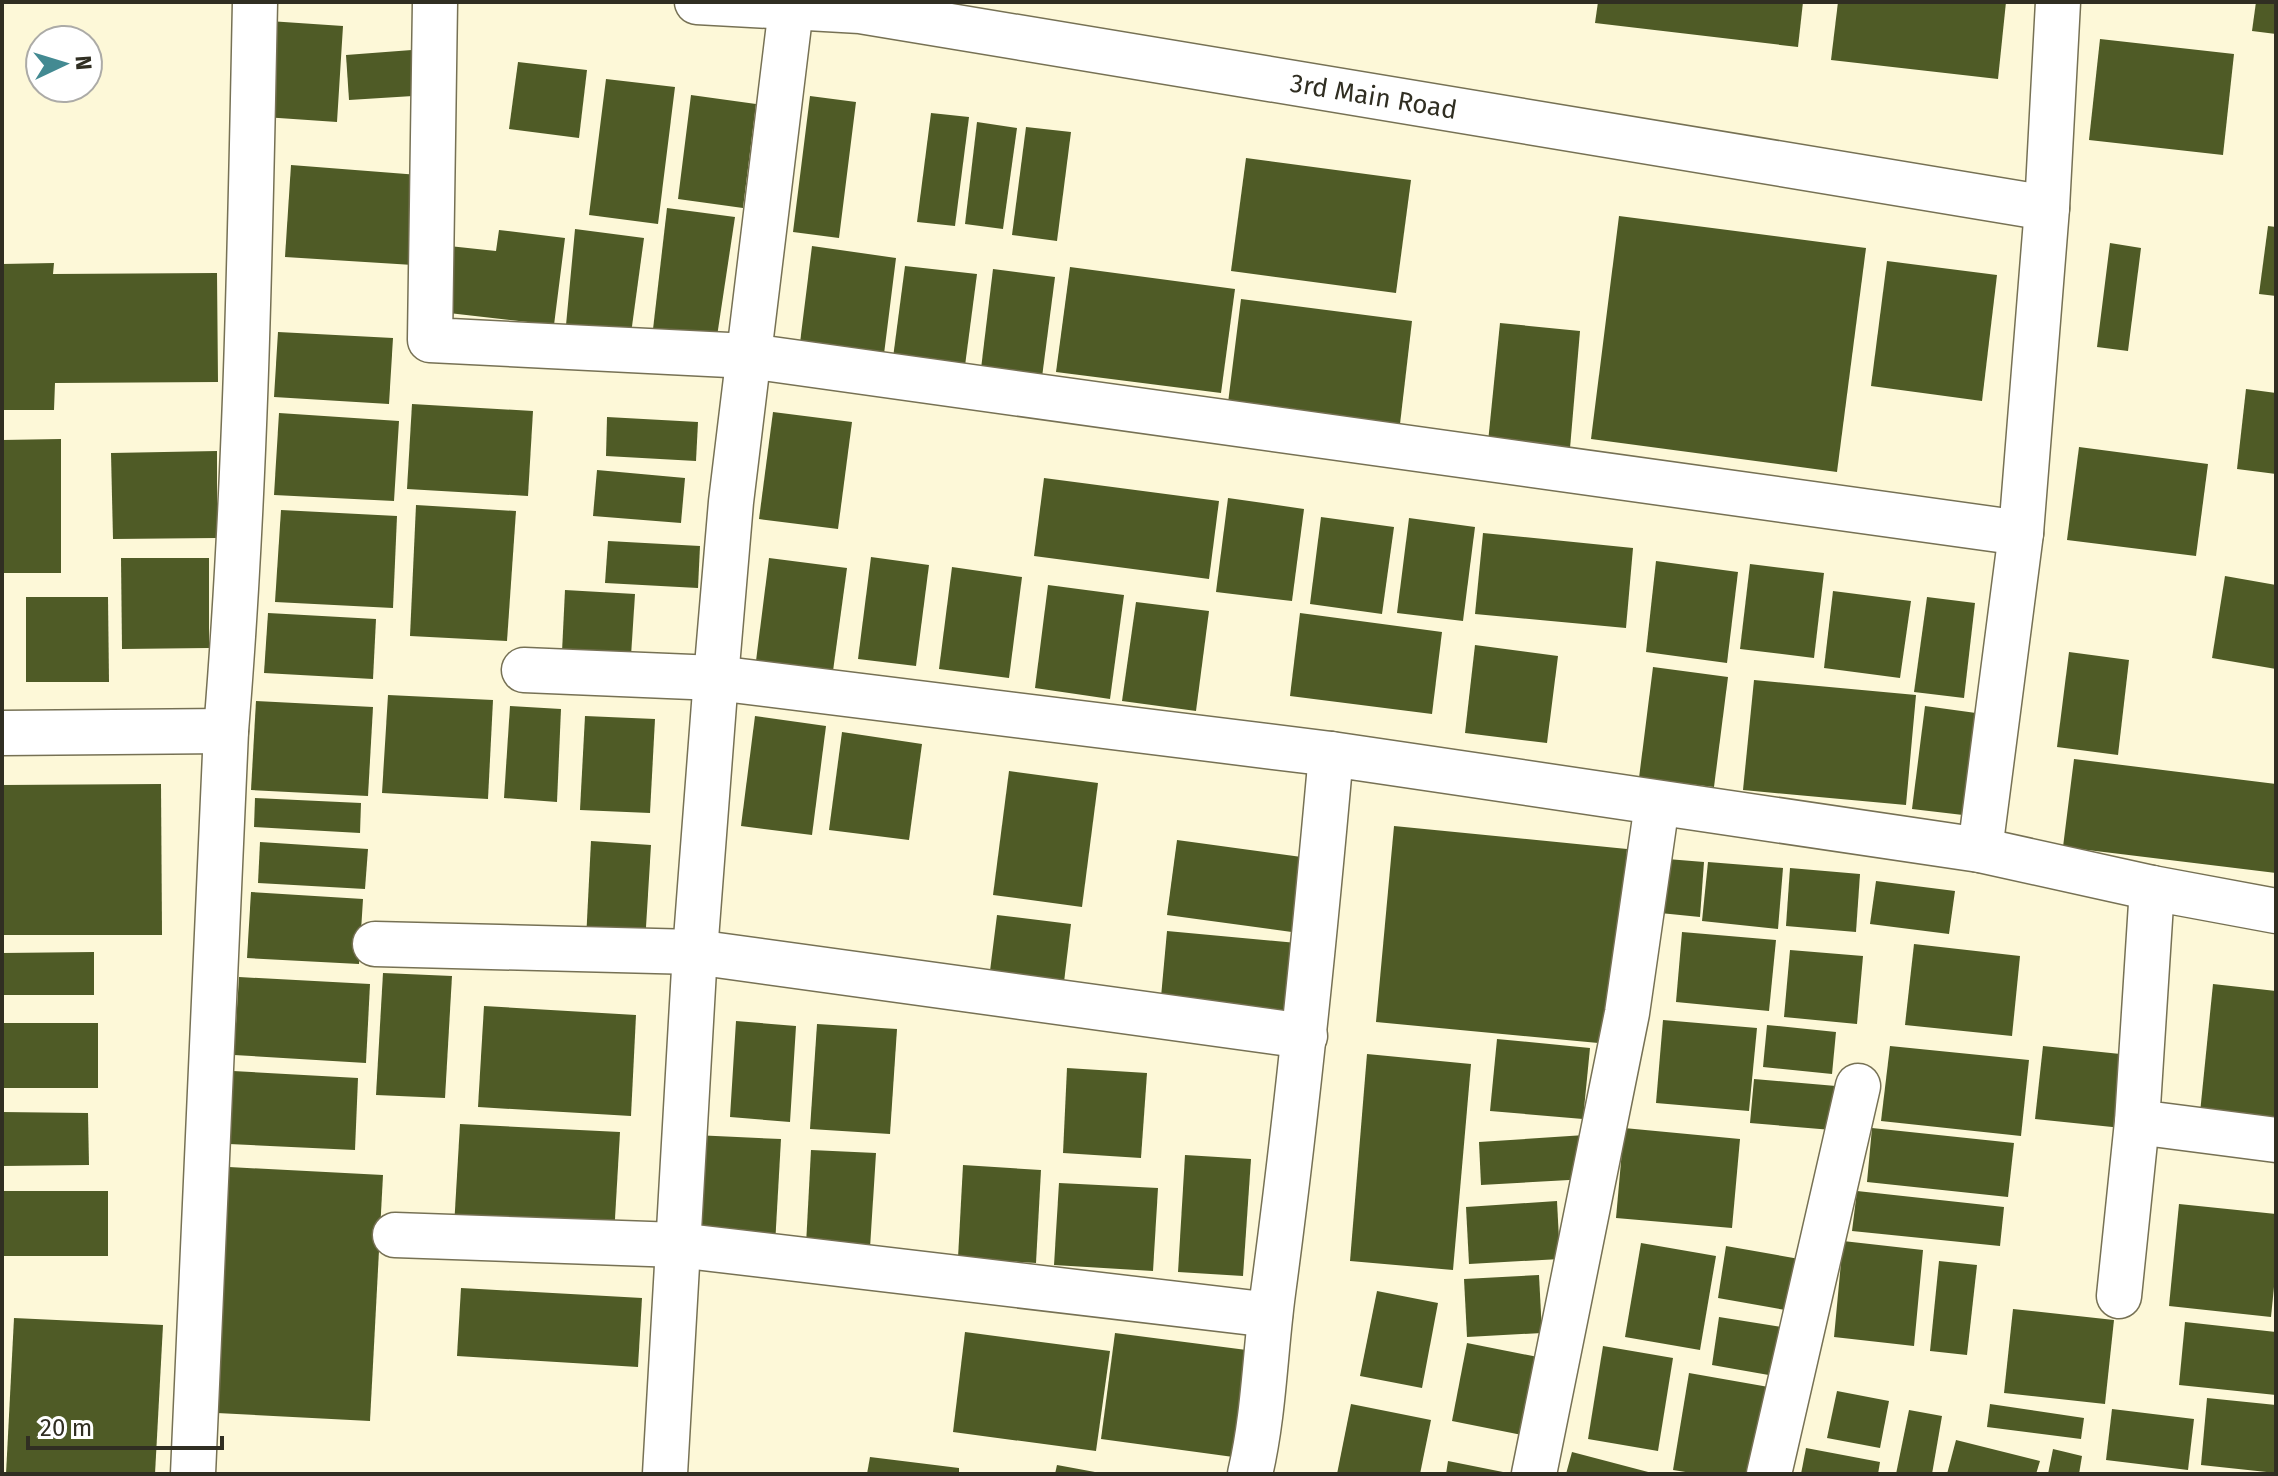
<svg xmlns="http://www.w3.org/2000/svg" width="2278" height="1476" viewBox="0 0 2278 1476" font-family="'Fira Sans',sans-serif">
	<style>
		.building { fill: #4f5b26 }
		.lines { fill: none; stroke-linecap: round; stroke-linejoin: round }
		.street-casing { stroke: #767154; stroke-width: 47 }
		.street { stroke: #fff; stroke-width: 44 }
		.labels { text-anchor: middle; stroke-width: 8; stroke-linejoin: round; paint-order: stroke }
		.street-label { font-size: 26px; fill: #302e22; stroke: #fff }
	</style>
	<rect width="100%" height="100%" fill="#fdf8d8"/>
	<g class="building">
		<path d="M1598,2h205l-5,45 -203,-24z"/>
		<path d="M1838,2h168l-8,77 -167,-19z"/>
		<path d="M2256,2h20v32l-24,-3z"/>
		<path d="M269,21l74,5 -6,96 -73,-5z"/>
		<path d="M2100,39l134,15 -11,101 -134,-15z"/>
		<path d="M425,49l4,46 -80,5 -3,-45z"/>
		<path d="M518,62l69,8 -8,68 -70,-9z"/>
		<path d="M606,79l69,8 -17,137 -69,-9z"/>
		<path d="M691,95l65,9 -13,104 -65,-9z"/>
		<path d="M810,96l46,6 -17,136 -46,-6z"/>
		<path d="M931,113l38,4 -14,109 -38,-4z"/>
		<path d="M977,122l40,6 -14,101 -38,-5z"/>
		<path d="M1026,127l45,5 -14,109 -45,-6z"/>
		<path d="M1246,158l165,22 -15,113 -165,-22z"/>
		<path d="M291,165l128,10 -6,90 -128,-8z"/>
		<path d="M667,208l68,9 -19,126 -64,-5z"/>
		<path d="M1619,216l247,32 -29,224 -246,-33z"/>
		<path d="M2268,226l8,1v69l-17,-2z"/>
		<path d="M575,229l69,9 -14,103 -65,-5z"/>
		<path d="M499,230l66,8 -11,87 -114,-13 9,-66 47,5z"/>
		<path d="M2110,243l31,5 -13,103 -31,-4z"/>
		<path d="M812,246l84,12 -14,112 -84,-11z"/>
		<path d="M1887,261l110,14 -15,126 -111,-15z"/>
		<path d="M54,263l-1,11 164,-1 1,109 -163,1 -1,27h-52v-146z"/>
		<path d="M905,266l72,8 -14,107 -72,-8z"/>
		<path d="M1070,267l165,22 -14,104 -165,-21z"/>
		<path d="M993,269l62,8 -14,108 -61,-8z"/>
		<path d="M1241,299l171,22 -12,103 -172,-21z"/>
		<path d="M1500,323l80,8 -11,129 -82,-8z"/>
		<path d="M278,332l115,6 -4,66 -115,-7z"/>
		<path d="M2246,389l30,4v81l-39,-5z"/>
		<path d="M412,404l121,7 -5,85 -121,-7z"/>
		<path d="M773,412l79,10 -14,107 -79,-10z"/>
		<path d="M279,413l120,8 -5,80 -120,-6z"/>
		<path d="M607,417l91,5 -2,39 -90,-5z"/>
		<path d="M61,439v134h-59v-133z"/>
		<path d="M2079,447l129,17 -12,92 -129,-16z"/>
		<path d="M217,451v87l-104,1 -2,-86z"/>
		<path d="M597,470l88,8 -4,45 -88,-7z"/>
		<path d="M1044,478l175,23 -10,78 -175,-23z"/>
		<path d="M1228,498l76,11 -12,92 -76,-9z"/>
		<path d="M416,505l100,6 -9,130 -97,-5z"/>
		<path d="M281,510l116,6 -4,92 -118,-6z"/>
		<path d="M1321,517l73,10 -12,87 -72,-10z"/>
		<path d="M1409,518l66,9 -12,94 -66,-8z"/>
		<path d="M1483,533l150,15 -7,80 -151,-14z"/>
		<path d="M608,541l92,5 -2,42 -93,-5z"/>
		<path d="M871,557l58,8 -13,101 -58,-7z"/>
		<path d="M121,558h88v90l-87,1z"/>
		<path d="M769,558l78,10 -14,103 -77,-10z"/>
		<path d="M1656,561l82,11 -11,91 -81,-11z"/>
		<path d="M1750,564l74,9 -10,85 -74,-9z"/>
		<path d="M952,567l70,10 -13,101 -70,-9z"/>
		<path d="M2225,576l51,9v84l-64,-11z"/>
		<path d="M1048,585l76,10 -14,104 -75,-11z"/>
		<path d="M565,590l70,4 -4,62 -69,-4z"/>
		<path d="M1833,591l78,10 -11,77 -76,-10z"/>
		<path d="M26,597h82l1,85h-83z"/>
		<path d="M1927,597l48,6 -11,95 -50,-6z"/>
		<path d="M1136,602l73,9 -13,100 -74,-10z"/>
		<path d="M268,613l108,6 -3,60 -109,-6z"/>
		<path d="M1300,613l142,19 -10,82 -142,-18z"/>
		<path d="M1475,645l83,11 -11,87 -82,-10z"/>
		<path d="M2069,652l60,8 -11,95 -61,-8z"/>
		<path d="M1653,667l75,10 -14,110 -75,-9z"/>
		<path d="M1754,680l162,15 -10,110 -163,-15z"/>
		<path d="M388,695l105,5 -5,99 -106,-6z"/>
		<path d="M256,701l117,6 -5,89 -117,-6z"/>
		<path d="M510,706l51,3 -4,93 -53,-4z"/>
		<path d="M1925,706l51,7 -13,102 -51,-6z"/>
		<path d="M585,716l70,3 -5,94 -70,-3z"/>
		<path d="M755,716l71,10 -14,109 -71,-9z"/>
		<path d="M842,732l80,12 -13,96 -80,-10z"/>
		<path d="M2074,759l202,25v89l-213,-26z"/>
		<path d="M1009,771l89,12 -16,124 -89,-12z"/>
		<path d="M161,784l1,151h-160v-150z"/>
		<path d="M255,798l106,5 -1,30 -106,-6z"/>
		<path d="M1394,826l233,23 -18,195 -233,-22z"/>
		<path d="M1177,840l132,18 -10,75 -132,-18z"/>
		<path d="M591,841l60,4 -6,99 -59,-4z"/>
		<path d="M260,842l108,7 -3,40 -107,-6z"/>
		<path d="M1655,858l49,4 -4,55 -50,-5z"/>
		<path d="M1708,862l75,6 -5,61 -76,-8z"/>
		<path d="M1790,868l70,6 -4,58 -70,-6z"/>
		<path d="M1876,881l79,10 -6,43 -79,-10z"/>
		<path d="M251,892l112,7 -4,65 -112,-6z"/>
		<path d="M997,915l74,9 -7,58 -74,-11z"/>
		<path d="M1167,931l130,12 -8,77 -129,-12z"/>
		<path d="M1682,932l94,8 -7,71 -93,-9z"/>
		<path d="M1914,944l106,12 -8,80 -107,-11z"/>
		<path d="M1790,950l73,6 -6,68 -73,-7z"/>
		<path d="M94,952v43h-92v-42z"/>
		<path d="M383,973l69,3 -7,122 -69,-3z"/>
		<path d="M239,977l131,7 -4,79 -132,-8z"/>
		<path d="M2213,984l63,7v130l-76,-8z"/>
		<path d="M484,1006l152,9 -5,101 -153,-9z"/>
		<path d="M1663,1020l94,8 -8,83 -93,-8z"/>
		<path d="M736,1021l60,5 -6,96 -60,-5z"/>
		<rect x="2" y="1023" width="96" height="65"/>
		<path d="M817,1024l80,5 -7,105 -80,-5z"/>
		<path d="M1767,1025l69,7 -4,42 -69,-7z"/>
		<path d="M1497,1039l93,9 -7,71 -93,-8z"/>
		<path d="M1890,1046l139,14 -8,76 -140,-15z"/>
		<path d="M2043,1046l87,9 -8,73 -87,-9z"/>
		<path d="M1367,1054l104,10 -18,206 -103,-9z"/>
		<path d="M1067,1068l80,5 -6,85 -78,-5z"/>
		<path d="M233,1071l125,7 -3,72 -126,-6z"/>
		<path d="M1754,1079l82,7 -4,44 -82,-7z"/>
		<path d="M2,1112l86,1 1,52 -87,1z"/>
		<path d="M460,1124l160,8 -6,104 -160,-9z"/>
		<path d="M1624,1128l116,11 -8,89 -116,-10z"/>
		<path d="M1872,1128l142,15 -6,54 -141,-15z"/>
		<path d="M694,1135l87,4 -6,106 -88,-6z"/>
		<path d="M1585,1135l2,44 -106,6 -2,-43z"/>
		<path d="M811,1150l65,3 -6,95 -64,-3z"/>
		<path d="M1185,1155l66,4 -8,117 -65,-4z"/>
		<path d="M963,1165l78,5 -5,93 -78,-5z"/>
		<path d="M229,1167l154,8 -13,246 -153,-8z"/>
		<path d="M1059,1183l99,5 -5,83 -99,-6z"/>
		<rect x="2" y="1191" width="106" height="65"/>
		<path d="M1857,1191l147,16 -4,39 -148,-15z"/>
		<path d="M1557,1201l3,58 -91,5 -3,-57z"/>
		<path d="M2179,1204l97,10v53l-5,50 -102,-11z"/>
		<path d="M1843,1241l80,9 -9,96 -80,-9z"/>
		<path d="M1641,1243l75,13 -16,94 -75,-13z"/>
		<path d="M1726,1246l79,14 -8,52 -79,-14z"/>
		<path d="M1939,1261l38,4 -10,90 -37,-4z"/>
		<path d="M1539,1275l3,58 -75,4 -3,-58z"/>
		<path d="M461,1288l181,10 -4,69 -181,-11z"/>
		<path d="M1377,1291l61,12 -16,85 -62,-12z"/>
		<path d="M2013,1309l101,11 -9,84 -101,-11z"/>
		<path d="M1719,1317l75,12 -9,49 -73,-13z"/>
		<path d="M14,1318l149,7 -8,149h-149z"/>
		<path d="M2185,1322l91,10v63l-97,-10z"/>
		<path d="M965,1332l145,19 -14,100 -143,-19z"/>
		<path d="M1115,1333l147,19 -14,107 -147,-20z"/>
		<path d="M1467,1343l71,14 -16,78 -70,-14z"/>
		<path d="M1603,1346l70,12 -15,93 -70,-12z"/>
		<path d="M1689,1373l91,16 -14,85h-68l-25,-4z"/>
		<path d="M1837,1391l52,10 -9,47 -53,-10z"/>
		<path d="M2207,1398l69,7v68l-75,-8z"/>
		<path d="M1351,1404l80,16 -11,54h-83z"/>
		<path d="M1990,1404l94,14 -3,21 -94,-12z"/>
		<path d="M2112,1409l82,10 -6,51 -82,-10z"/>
		<path d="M1909,1410l33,6 -10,58h-36z"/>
		<path d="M1956,1440l84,21 -4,13h-89z"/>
		<path d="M1806,1448l74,14 -2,12h-77z"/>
		<path d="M2053,1449l29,7 -3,18h-31z"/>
		<path d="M1572,1452l80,21v1h-86z"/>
		<path d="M870,1457l89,11v6h-92z"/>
		<path d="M1448,1461l60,12v1h-62z"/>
		<path d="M1057,1465l38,7v2h-40z"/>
	</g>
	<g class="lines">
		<defs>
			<g id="street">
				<path d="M435,2l-5,338 319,16 1272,177"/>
				<path id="s1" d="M697,2l163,9 1187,197"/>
				<path d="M524,670l192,8 615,76"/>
				<path d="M2,733l224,-2"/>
				<path d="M1980,850l41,-317 26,-325 11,-206"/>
				<path d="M2152,888l-15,234 139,18"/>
				<path d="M375,944l320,8 610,84"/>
				<path d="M395,1235l283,10 592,70"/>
				<path d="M2119,1296l18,-174"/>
				<path d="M193,1474l33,-743c20,-242 24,-486 29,-729"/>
				<path d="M665,1474l30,-522 21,-274 15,-176 60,-494"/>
				<path d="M1250,1474c14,-60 15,-121 23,-181 24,-179 42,-359 58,-539l649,96 172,38 124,23"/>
				<path d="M1534,1474l93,-461 30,-209"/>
				<path d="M1769,1474l89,-388"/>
			</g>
		</defs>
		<use href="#street" class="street-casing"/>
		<use href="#street" class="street"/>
	</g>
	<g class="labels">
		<g class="street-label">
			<text dy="9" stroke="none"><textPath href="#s1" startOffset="684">3rd Main Road</textPath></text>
		</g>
	</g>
	<rect width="2278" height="1476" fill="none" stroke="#302e22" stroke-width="8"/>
	<g transform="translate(64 64) rotate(86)"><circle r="38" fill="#ffffff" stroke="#acaba7" stroke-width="2"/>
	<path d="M0-6L14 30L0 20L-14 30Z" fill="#438a92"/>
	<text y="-12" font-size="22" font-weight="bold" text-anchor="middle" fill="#302e22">N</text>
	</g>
	<path d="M28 1436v12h194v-12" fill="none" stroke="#302e22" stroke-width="4"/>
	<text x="40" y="1436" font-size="24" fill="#302e22" stroke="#ffffff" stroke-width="6" paint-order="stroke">20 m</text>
</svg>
